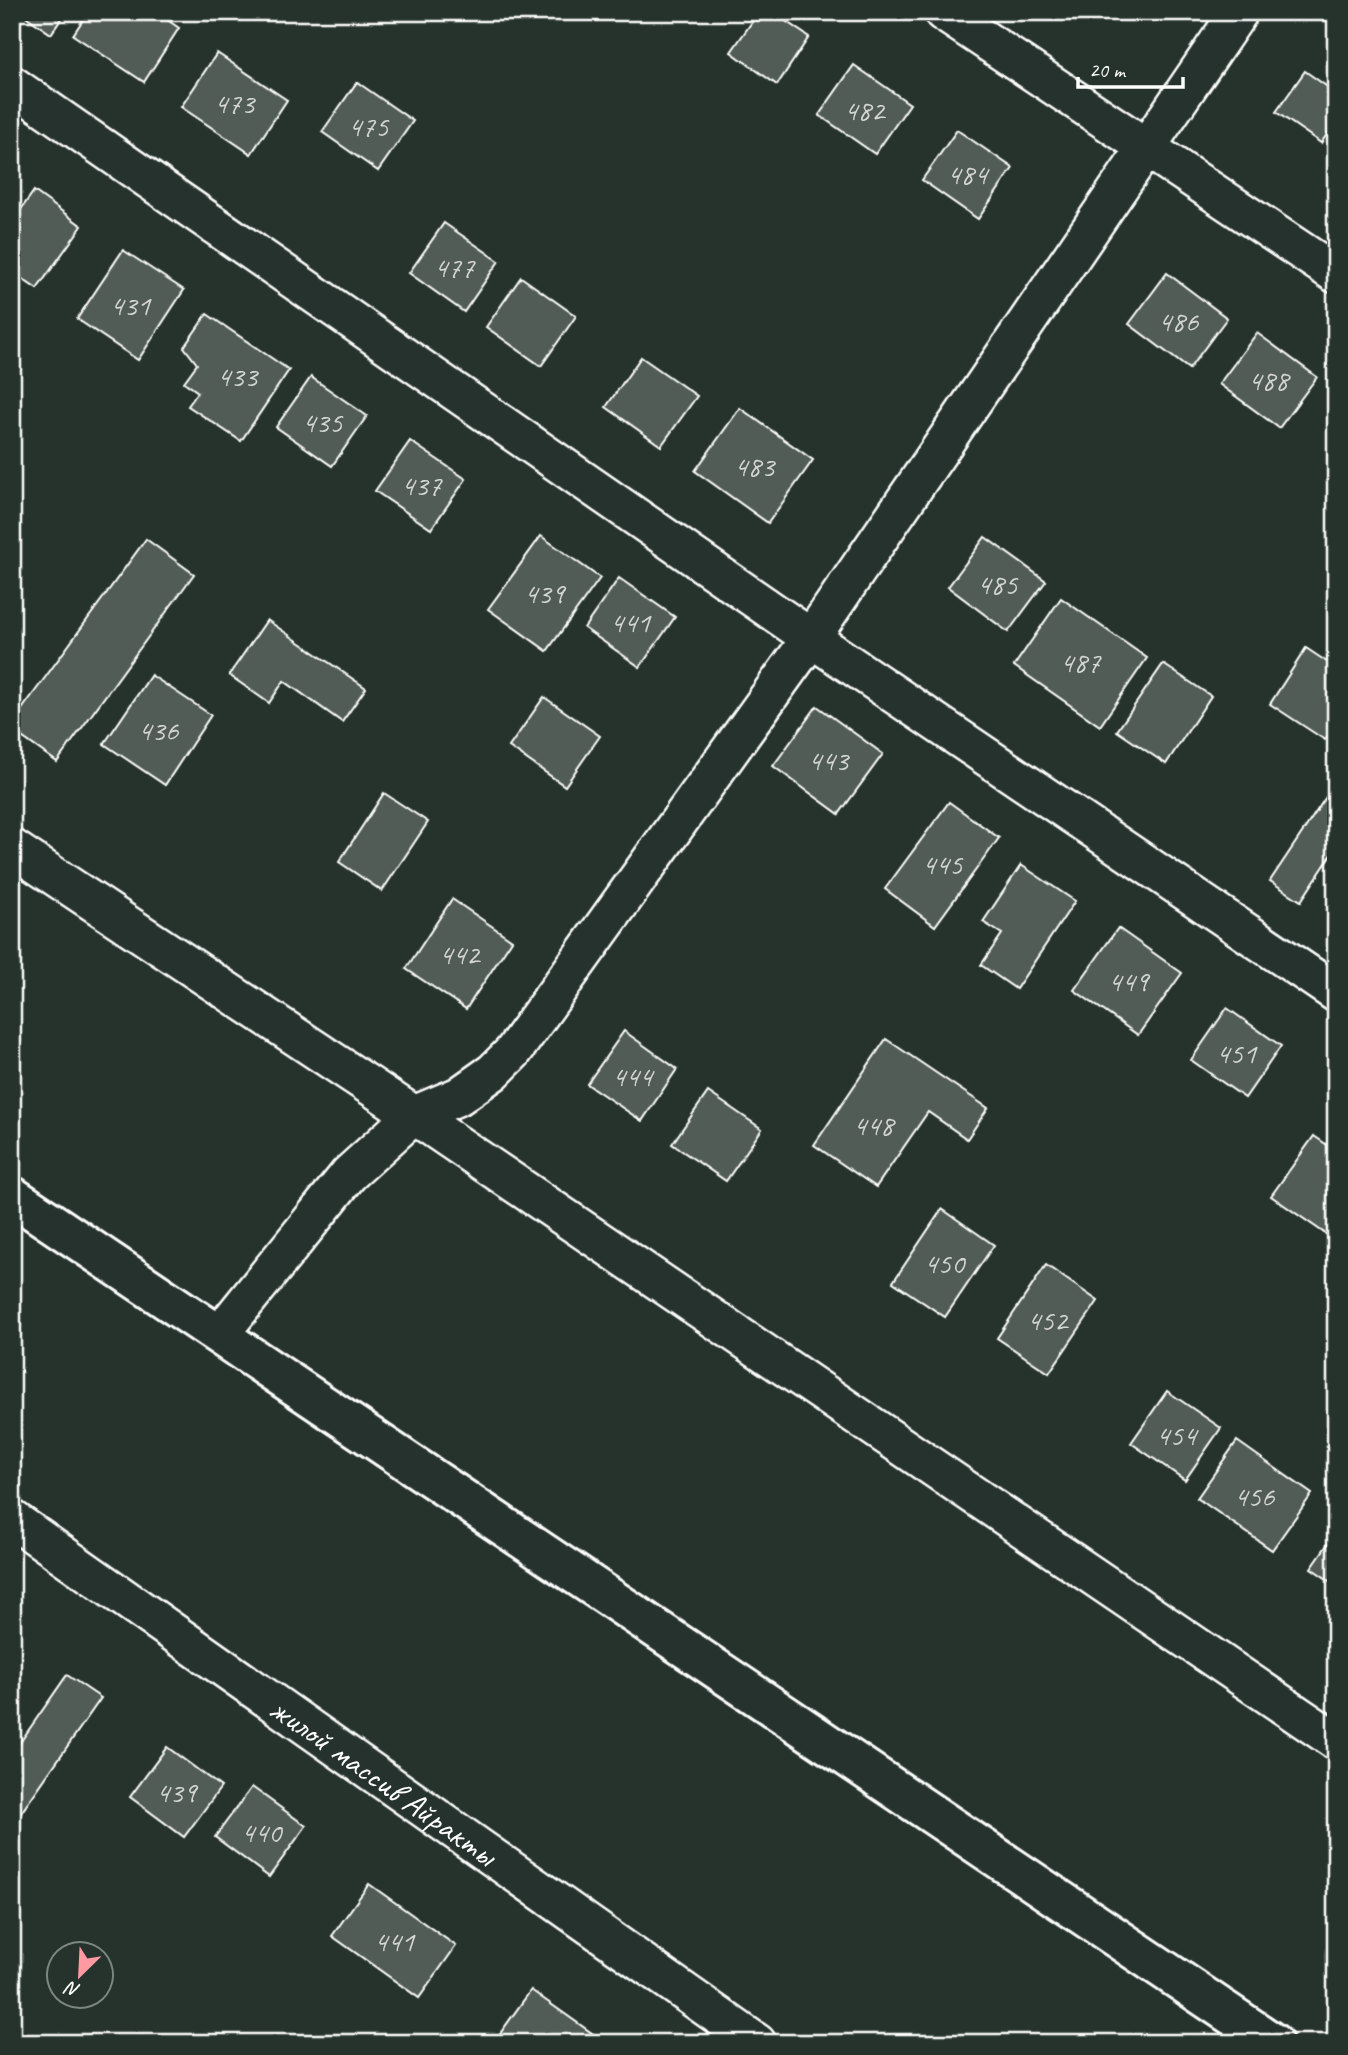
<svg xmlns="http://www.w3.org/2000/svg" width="1348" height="2055" viewBox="0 0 1348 2055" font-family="Caveat,sans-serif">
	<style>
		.building { fill: #515c57; stroke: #fff; stroke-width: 2 }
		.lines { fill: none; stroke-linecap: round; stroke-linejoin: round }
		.street-casing { stroke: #fff; stroke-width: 42 }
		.secondary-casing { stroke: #fff; stroke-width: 44 }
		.street { stroke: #26332d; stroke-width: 37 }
		.secondary { stroke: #26332d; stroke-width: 38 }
		.labels { text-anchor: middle; stroke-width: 7; stroke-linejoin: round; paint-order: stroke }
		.number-label { font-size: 30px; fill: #d4d6d5 }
		.street-label { font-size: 33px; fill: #fff; stroke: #26332d }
	</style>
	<rect width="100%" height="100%" fill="#26332d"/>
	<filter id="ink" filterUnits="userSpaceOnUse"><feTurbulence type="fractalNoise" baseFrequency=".0143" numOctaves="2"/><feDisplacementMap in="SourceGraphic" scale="14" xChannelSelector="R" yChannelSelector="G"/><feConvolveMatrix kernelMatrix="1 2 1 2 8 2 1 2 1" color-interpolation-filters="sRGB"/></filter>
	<g filter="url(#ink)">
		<g class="building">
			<path d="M20,12h46l-15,22z"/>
			<path d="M88,12h68l23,16 -35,54 -71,-47z"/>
			<path d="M759,12h13l37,25 -32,48 -46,-33z"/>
			<path d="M217,53l70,47 -36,54 -70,-47z"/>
			<path d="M854,65l56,39 -35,50 -56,-39z"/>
			<path d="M1305,71l31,22v28l-15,22 -45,-31z"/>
			<path d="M357,82l56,39 -35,50 -56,-39z"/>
			<path d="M957,130l56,38 -35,51 -56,-39z"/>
			<path d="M34,191l48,35 -45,63 -25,-17v-50z"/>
			<path d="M444,223l55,38 -35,51 -55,-39z"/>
			<path d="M123,250l61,40 -46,70 -61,-41z"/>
			<path d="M1167,273l60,45 -38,51 -60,-45z"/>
			<path d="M521,277l55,39 -35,50 -55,-39z"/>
			<path d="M207,314l82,56 -48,71 -53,-35 10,-14 -14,-10 13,-18 -13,-17z"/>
			<path d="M1257,333l60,44 -38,51 -60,-44z"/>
			<path d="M641,357l56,39 -36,50 -55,-39z"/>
			<path d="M311,377l56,39 -35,50 -56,-39z"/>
			<path d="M740,408l73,52 -45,63 -73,-52z"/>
			<path d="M410,441l56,38 -35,50 -56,-38z"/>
			<path d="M541,536l59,42 -53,73 -59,-42z"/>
			<path d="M985,537l61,44 -38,51 -60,-45z"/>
			<path d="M146,539l48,35 -137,188 -45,-32v-7z"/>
			<path d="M619,578l56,39 -35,50 -56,-39z"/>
			<path d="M1061,598l86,60 -47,68 -86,-60z"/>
			<path d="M267,620l99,68 -24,34 -58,-41 -15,22 -40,-28z"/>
			<path d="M1306,648l30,20v56l-11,16 -55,-36z"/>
			<path d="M1163,664l48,32 -45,68 -49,-33z"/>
			<path d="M151,675l60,40 -46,70 -61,-41z"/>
			<path d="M544,697l56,39 -35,50 -56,-39z"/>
			<path d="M817,706l66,48 -44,60 -66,-48z"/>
			<path d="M384,793l44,29 -46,69 -43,-29z"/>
			<path d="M1326,797l10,7v44l-35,53 -31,-20z"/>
			<path d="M949,802l50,36 -64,88 -50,-37z"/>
			<path d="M1021,865l54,36 -59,88 -35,-24 21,-31 -19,-12z"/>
			<path d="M452,899l60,41 -46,69 -60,-40z"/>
			<path d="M1118,928l64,45 -44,62 -64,-45z"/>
			<path d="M1227,1008l54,38 -36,52 -54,-38z"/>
			<path d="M624,1031l53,38 -35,52 -55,-37z"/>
			<path d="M886,1039l102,69 -21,31 -39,-27 -52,75 -62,-42z"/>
			<path d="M708,1092l54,37 -36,52 -54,-37z"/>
			<path d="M1314,1136l22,15v90l-65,-45z"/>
			<path d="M942,1209l52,36 -49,72 -52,-35z"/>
			<path d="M1046,1265l52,36 -49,72 -52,-35z"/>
			<path d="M1167,1391l54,37 -36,52 -54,-37z"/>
			<path d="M1237,1441l75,53 -40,56 -75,-52z"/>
			<path d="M1336,1532v53l-25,-17z"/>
			<path d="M67,1675l34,23 -85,122 -4,-3v-63z"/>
			<path d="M167,1747l54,40 -37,50 -54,-40z"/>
			<path d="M252,1787l54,39 -37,51 -54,-40z"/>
			<path d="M369,1884l87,62 -37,52 -87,-62z"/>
			<path d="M531,1990l75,53h-110l-2,-1z"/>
		</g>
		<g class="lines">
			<defs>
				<g id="street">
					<path d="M943,12l393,262"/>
					<path d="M12,85l799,553 525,355"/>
					<path d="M12,848l402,267 922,626"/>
					<path d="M219,1335l130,-161 65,-59 45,-19 34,-24 20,-20 298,-414 428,-626"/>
					<path id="s1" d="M12,1519l745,524"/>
				</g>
				<path id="secondary" d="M12,1196l1261,847"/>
			</defs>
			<use href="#street" class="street-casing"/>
			<use href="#secondary" class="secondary-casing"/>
			<use href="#street" class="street"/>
			<use href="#secondary" class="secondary"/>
		</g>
	</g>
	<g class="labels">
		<g class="number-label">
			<text x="234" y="113">473</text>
			<text x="864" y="120">482</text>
			<text x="368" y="136">475</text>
			<text x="967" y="184">484</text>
			<text x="454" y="277">477</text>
			<text x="130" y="315">431</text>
			<text x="1178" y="331">486</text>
			<text x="237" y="386">433</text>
			<text x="1268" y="390">488</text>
			<text x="322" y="432">435</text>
			<text x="754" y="476">483</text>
			<text x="421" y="495">437</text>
			<text x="997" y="594">485</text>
			<text x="544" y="603">439</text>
			<text x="630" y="632">441</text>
			<text x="1080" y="672">487</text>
			<text x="158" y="740">436</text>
			<text x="828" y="770">443</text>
			<text x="942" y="874">445</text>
			<text x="459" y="964">442</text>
			<text x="1128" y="991">449</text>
			<text x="1236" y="1063">451</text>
			<text x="632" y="1086">444</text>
			<text x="873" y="1135">448</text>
			<text x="944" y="1273">450</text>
			<text x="1047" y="1330">452</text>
			<text x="1176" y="1445">454</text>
			<text x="1254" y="1506">456</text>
			<text x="176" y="1802">439</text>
			<text x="261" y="1842">440</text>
			<text x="394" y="1951">441</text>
		</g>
		<g class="street-label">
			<text dy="12" stroke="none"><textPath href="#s1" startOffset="455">жилой массив Айракты</textPath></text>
		</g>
	</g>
	<rect width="1348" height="2055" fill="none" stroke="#26332d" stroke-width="42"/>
	<rect x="21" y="21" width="1306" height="2013" fill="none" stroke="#fff" stroke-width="2.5" filter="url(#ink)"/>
	<g transform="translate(80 1975) rotate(204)"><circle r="33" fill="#26332d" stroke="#7d8581" stroke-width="2"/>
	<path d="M0-5L12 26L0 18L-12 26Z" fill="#ff9aa2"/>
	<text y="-10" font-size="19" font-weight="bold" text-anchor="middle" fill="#ffffff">N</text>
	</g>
	<path d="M1078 77v10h105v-10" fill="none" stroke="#ffffff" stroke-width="3.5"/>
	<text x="1089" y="77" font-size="21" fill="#ffffff" stroke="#26332d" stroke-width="5" paint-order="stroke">20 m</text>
</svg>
